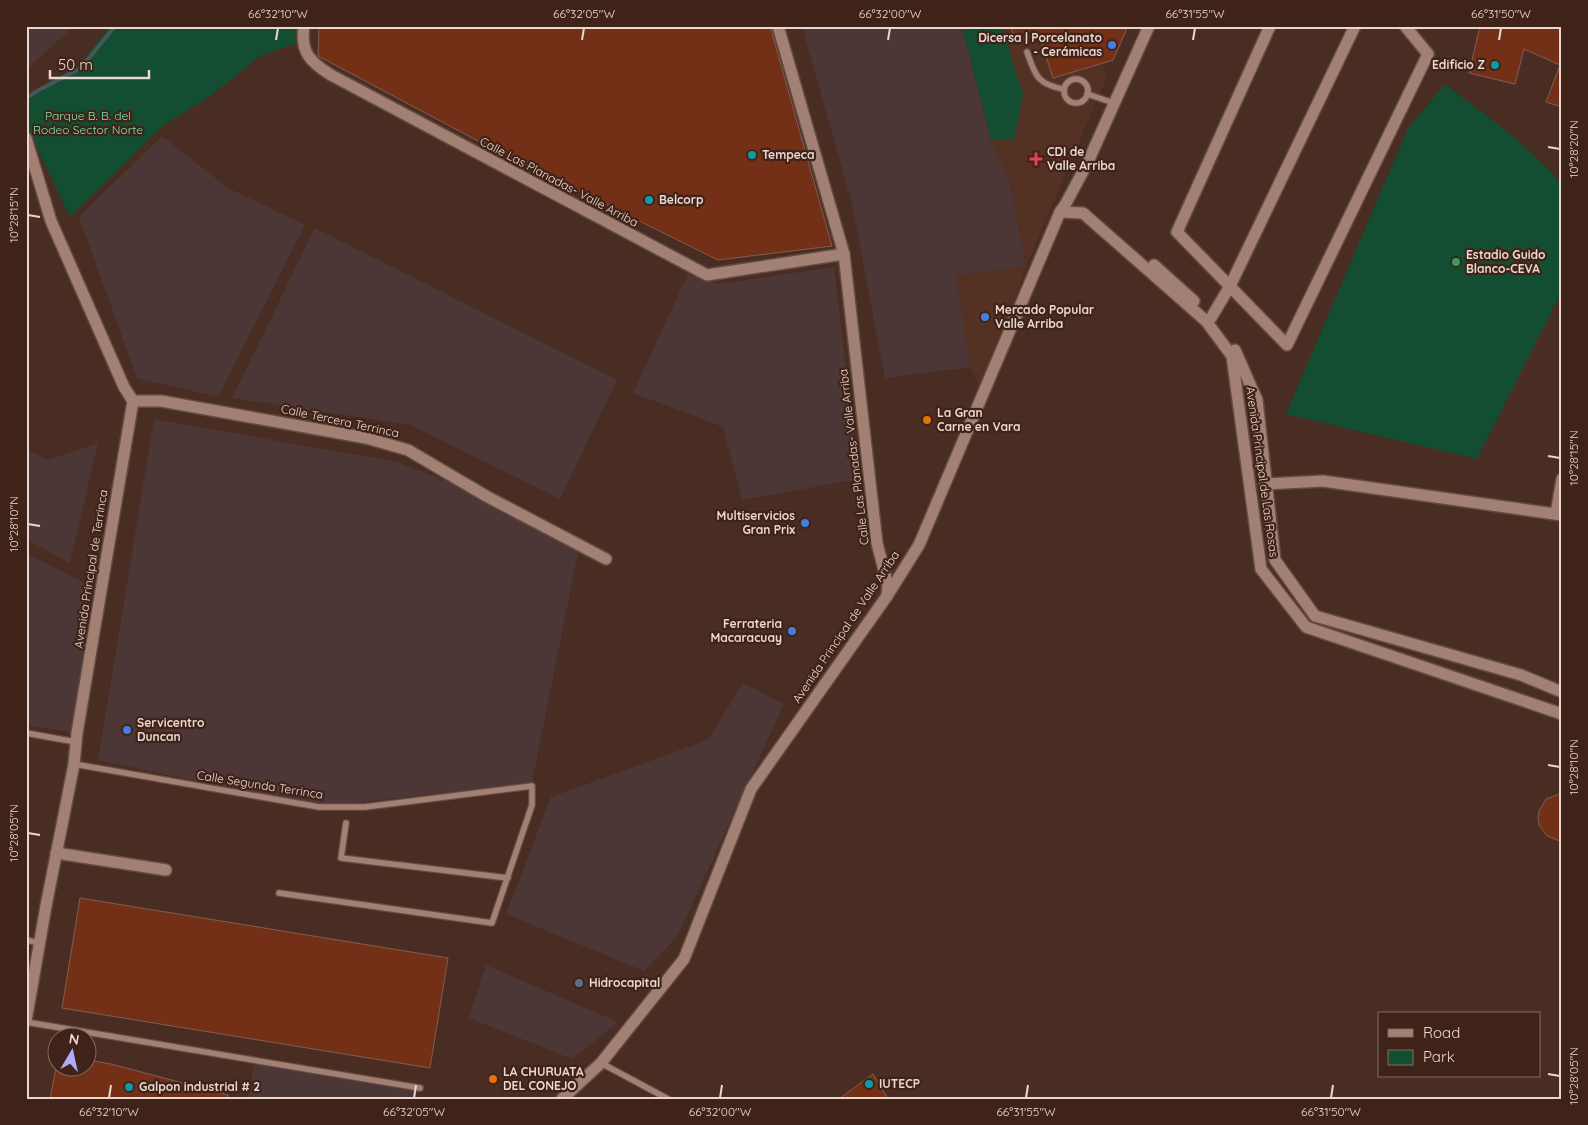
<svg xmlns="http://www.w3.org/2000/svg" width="1588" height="1125" viewBox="0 0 1588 1125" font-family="Quicksand,sans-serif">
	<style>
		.built { fill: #553123 }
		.industrial { fill: #4c3736 }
		.green { fill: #134d32 }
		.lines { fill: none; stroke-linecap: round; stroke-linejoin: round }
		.stream { stroke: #465659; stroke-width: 4 }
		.building { fill: #733016; stroke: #7f5f53 }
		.service-casing { stroke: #634b42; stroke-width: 8 }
		.minor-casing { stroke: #634b42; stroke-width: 14 }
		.service { stroke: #a38074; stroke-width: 5.5 }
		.minor { stroke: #a38074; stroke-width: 11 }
		.ticks { fill: none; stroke: #ead7d0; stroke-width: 2 }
		.shop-dot { fill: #3f7fe0; stroke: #3f2319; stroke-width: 2 }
		.culture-dot { fill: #0f9aa8; stroke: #3f2319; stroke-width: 2 }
		.health-dot { fill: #e0444e; stroke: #3f2319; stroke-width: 2 }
		.leisure-dot { fill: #2e9e5b; stroke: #3f2319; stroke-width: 2 }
		.food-dot { fill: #e8710a; stroke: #3f2319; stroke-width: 2 }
		.service-dot { fill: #5c6f8a; stroke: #3f2319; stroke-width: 2 }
		.labels { text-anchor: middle; stroke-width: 4.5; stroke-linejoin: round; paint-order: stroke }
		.poi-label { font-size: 12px; font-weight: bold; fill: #ead7d0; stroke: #3f2319; text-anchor: start }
		.park-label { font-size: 12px; fill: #7be9af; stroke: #3f2319 }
		.street-label { font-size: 12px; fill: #ead7d0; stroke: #3f2319 }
		.neatline { fill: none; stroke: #ead7d0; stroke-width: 2 }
		.ticks-label { font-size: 12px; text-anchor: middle; fill: #ead7d0 }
	</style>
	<rect width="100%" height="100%" fill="#4a2d22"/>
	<path class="built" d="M1002,26h91l14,50 -81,190 -44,127 -16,-35 -10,-82 70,-10 -17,-88 -18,-38 23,-1z"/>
	<g class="industrial">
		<path d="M26,26h48l-48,44z"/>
		<path d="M802,26h160l29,114 18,38 17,88 -70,10 14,91 -85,11 -33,-174z"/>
		<path d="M162,136l66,52 77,37 -87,172 -81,-19 -58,-161z"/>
		<path d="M315,228l302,152 -57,119 -149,-74 -179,-27z"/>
		<path d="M834,267l25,212 -117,21 -19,-73 -90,-34 55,-119 30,10z"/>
		<path d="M154,419l243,43 89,34 93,51 -47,236 -213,24 -221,-47z"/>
		<path d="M98,443l-28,120 -44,-24v-90l22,11z"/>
		<path d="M26,553l64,33 -13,147 -51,-8z"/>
		<path d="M743,683l41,21 -107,233 -33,34 -138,-57 45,-117 157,-57z"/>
		<path d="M486,965l132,57 -46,37 -103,-41z"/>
		<path d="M255,1060l165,28 -6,11h-166z"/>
	</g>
	<g class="green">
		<path d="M110,26h194l-2,15 -42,15 -47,38 -52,33 -91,90 -44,-92v-30l53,-30z"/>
		<path d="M962,26h40l21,69 -9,44 -23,1z"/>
		<path d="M1445,84l63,48 44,40 10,15v104l-85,168 -191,-45 122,-286z"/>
	</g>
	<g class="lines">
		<path class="stream" d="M26,98l13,-8 42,-22 34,-42"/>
	</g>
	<g class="building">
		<path d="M319,26h451l62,220 -114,14 -240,-119 -160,-85z"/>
		<path d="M1011,26h117l-15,34 -60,18 -14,-44 -24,7z"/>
		<path d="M1480,26h73l9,4v77l-16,-5 14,-37 -36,-16 -9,35 -46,-11z"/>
		<path d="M1562,793v49l-15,-6 -8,-11 -1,-7 1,-7 7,-12z"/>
		<path d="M80,898l368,60 -18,110 -368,-60z"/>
		<path d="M88,1060l23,4 117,31v4h-178l6,-31h32z"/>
		<path d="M873,1074l15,25h-49z"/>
	</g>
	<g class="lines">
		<defs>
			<g id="service">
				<path d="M1027,52c8,23 10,32 36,37"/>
				<circle cx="1076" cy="91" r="12"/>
				<path d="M1087,94l27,9"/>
				<path d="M26,733l50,9"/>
				<path d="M74,764l245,43h46l167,-21v19l-40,118 -213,-30"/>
				<path d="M346,823l-5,35 167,20"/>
				<path d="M26,940l14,3"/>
				<path d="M26,1022l394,66"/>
				<path d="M601,1063l67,36"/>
			</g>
			<g id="minor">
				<path d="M304,26c-4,26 6,36 27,49l376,200 137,-21"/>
				<path d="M778,26l66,228 33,289 11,43 -1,10"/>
				<path d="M1270,26l-93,206 110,113 141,-291 -23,-28"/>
				<path d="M26,138l25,83 73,166 9,14 -56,332 -3,31 -28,142 -20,115"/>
				<path d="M1060,212l23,1 123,108 26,35 29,213 45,58 256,87"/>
				<path d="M1154,265l40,36"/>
				<path d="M1211,318l19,-32 125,-260"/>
				<path d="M1235,350l22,50 18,160 40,56 206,59 41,17"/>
				<path d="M133,401h28l205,37 42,12 78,46 120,63"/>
				<path d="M1265,484l58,-3 239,34"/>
				<path d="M1556,514l6,-35"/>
				<path d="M56,853l110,17"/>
				<path d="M562,1099l39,-36 83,-104 67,-170 136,-193 32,-51 141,-333 5,-7 22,-41 62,-138"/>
			</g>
		</defs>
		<use href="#service" class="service-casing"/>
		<use href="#minor" class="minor-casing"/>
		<use href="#service" class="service"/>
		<use href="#minor" class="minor"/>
	</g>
	<path class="ticks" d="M276,40l2,-12M582,40l2,-12M888,40l2,-12M1193,40l2,-12M1499,40l2,-12M1548,147l12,2M28,215l12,2M1548,456l12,2M28,524l12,2M1548,765l12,2M28,833l12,2M1548,1074l12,2M109,1098l2,-13M414,1098l2,-13M720,1098l2,-13M1026,1098l2,-13M1331,1098l2,-13"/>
	<g class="shop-dot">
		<circle cx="1112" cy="45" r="5"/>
		<circle cx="985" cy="317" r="5"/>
		<circle cx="805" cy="523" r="5"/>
		<circle cx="792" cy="631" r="5"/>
		<circle cx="127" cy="730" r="5"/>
	</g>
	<g class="culture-dot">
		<circle cx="1495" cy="65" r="5"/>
		<circle cx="752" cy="155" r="5"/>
		<circle cx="649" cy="200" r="5"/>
		<circle cx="869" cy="1084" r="5"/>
		<circle cx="129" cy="1087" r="5"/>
	</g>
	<path class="health-dot" d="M1033.5 151.5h5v5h5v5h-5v5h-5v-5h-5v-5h5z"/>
	<circle class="leisure-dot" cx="1456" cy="262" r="5"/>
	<g class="food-dot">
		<circle cx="927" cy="420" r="5"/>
		<circle cx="493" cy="1079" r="5"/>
	</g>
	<circle class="service-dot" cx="579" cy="983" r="5"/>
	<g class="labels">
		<g class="poi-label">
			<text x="1102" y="42" text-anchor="end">Dicersa | Porcelanato<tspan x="1102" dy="14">- Cerámicas</tspan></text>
			<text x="1485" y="69" text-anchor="end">Edificio Z</text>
			<text x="1047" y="156">CDI de<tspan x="1047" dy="14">Valle Arriba</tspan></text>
			<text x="762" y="159">Tempeca</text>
			<text x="659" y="204">Belcorp</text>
			<text x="1466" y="259">Estadio Guido<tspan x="1466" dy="14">Blanco-CEVA</tspan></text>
			<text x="995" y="314">Mercado Popular<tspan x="995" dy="14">Valle Arriba</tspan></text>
			<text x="937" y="417">La Gran<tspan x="937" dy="14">Carne en Vara</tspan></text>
			<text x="795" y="520" text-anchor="end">Multiservicios<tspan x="795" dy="14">Gran Prix</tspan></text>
			<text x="782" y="628" text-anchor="end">Ferrateria<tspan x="782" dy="14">Macaracuay</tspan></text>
			<text x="137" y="727">Servicentro<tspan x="137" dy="14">Duncan</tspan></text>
			<text x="589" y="987">Hidrocapital</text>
			<text x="503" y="1076">LA CHURUATA<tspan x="503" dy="14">DEL CONEJO</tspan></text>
			<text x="879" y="1088">IUTECP</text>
			<text x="139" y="1091">Galpon industrial # 2</text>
		</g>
		<g class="park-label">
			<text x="88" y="120">Parque B. B. del<tspan x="88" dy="14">Rodeo Sector Norte</tspan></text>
		</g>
		<g class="street-label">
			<text transform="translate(559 182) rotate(28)" y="4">Calle Las Planadas- Valle Arriba</text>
			<text transform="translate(340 421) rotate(12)" y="4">Calle Tercera Terrinca</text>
			<text transform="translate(854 457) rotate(-97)" y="4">Calle Las Planadas- Valle Arriba</text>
			<text transform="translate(1262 472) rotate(82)" y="4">Avenida Principal de Las Rosas</text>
			<text transform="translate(91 569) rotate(-81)" y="4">Avenida Principal de Terrinca</text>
			<text transform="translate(846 627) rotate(-56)" y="4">Avenida Principal de Valle Arriba</text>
			<text transform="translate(260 785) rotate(9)" y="4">Calle Segunda Terrinca</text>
		</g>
	</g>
	<rect width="1588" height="1125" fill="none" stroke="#3f2319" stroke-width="55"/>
	<rect x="1378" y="1012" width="162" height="65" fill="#3f2319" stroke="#836b62"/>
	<rect x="1388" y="1029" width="25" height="8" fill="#a38074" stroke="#836b62"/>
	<text x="1423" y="1038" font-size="15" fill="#ead7d0">Road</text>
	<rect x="1388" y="1050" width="25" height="15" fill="#134d32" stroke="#836b62"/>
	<text x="1423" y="1062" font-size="15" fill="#ead7d0">Park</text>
	<g transform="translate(72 1052) rotate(9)"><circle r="24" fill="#3f2319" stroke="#836b62"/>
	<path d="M0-4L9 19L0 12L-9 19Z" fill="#b0aefa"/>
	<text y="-8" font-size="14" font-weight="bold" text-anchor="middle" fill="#ead7d0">N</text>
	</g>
	<path d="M50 70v8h99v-8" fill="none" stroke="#ead7d0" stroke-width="2.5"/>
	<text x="58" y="70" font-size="15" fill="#ead7d0" stroke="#3f2319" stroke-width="4" paint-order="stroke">50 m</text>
	<rect x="28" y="28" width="1532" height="1070" class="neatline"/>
	<g class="ticks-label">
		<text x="278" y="18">66°32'10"W</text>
		<text x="584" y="18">66°32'05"W</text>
		<text x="890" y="18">66°32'00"W</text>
		<text x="1195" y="18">66°31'55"W</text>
		<text x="1501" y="18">66°31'50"W</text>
		<text transform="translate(1574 149) rotate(-90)" y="4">10°28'20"N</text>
		<text transform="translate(14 215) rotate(-90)" y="4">10°28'15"N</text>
		<text transform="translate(1574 458) rotate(-90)" y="4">10°28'15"N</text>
		<text transform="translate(14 524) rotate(-90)" y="4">10°28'10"N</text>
		<text transform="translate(1574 767) rotate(-90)" y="4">10°28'10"N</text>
		<text transform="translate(14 833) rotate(-90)" y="4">10°28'05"N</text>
		<text transform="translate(1574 1076) rotate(-90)" y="4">10°28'05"N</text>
		<text x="109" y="1116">66°32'10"W</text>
		<text x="414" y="1116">66°32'05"W</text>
		<text x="720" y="1116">66°32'00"W</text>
		<text x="1026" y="1116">66°31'55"W</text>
		<text x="1331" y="1116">66°31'50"W</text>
	</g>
</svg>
